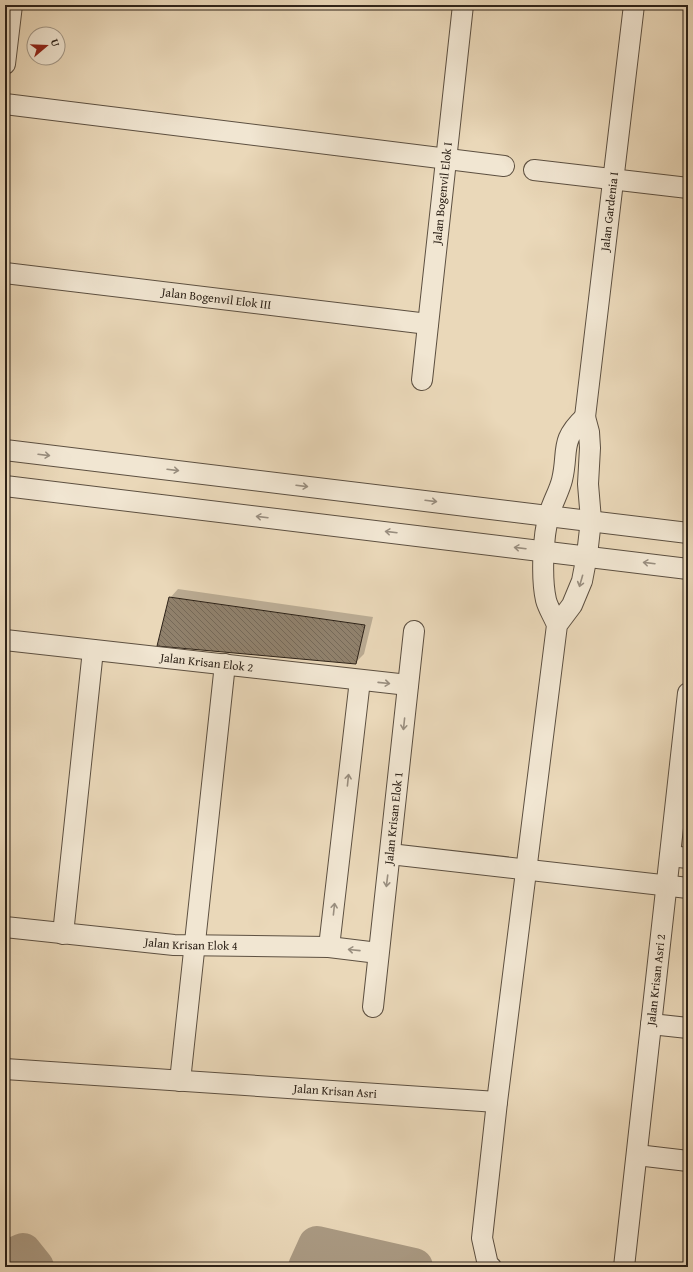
<svg xmlns="http://www.w3.org/2000/svg" width="693" height="1272" viewBox="0 0 693 1272" font-family="'Gentium Book Plus',serif">
	<style>
		.shadow { fill: #0003 }
		.lines { fill: none; stroke-linecap: round; stroke-linejoin: round }
		.river { stroke: #aa9a83; stroke-width: 38 }
		.building { fill: url(#building-back-hatch); stroke: #2e2319 }
		.minor-casing { stroke: #5d5041; stroke-width: 22 }
		.minor { stroke: #f1e6d2; stroke-width: 20 }
		.oneway { stroke: #998e7f }
		.labels { text-anchor: middle; stroke-width: 3.5; stroke-linejoin: round; paint-order: stroke }
		.street-label { font-size: 12px; fill: #2e2319; stroke: #f1e6d2 }
	</style>
	<defs>
		<pattern id="building-back-hatch" width="6" height="6" patternUnits="userSpaceOnUse"><rect width="6" height="6" fill="#90816c"/><path d="M-1 5l2 2M0 0l6 6M5-1l2 2" fill="none" stroke="#766958"/></pattern>
	</defs>
	<rect width="100%" height="100%" fill="#ead8b9"/>
	<filter id="stains"><feTurbulence type="fractalNoise" baseFrequency=".005" numOctaves="4"/><feColorMatrix values="0 0 0 0 .2 0 0 0 0 .09 0 0 0 0 .02 0 0 0 .5 -.17"/></filter>
	<radialGradient id="worn" r=".72"><stop offset=".6" stop-color="#630" stop-opacity="0"/><stop offset="1" stop-color="#630" stop-opacity=".3"/></radialGradient>
	<path class="shadow" d="M178,589l195,28 -9,37 -9,9 -185,-65z"/>
	<g class="lines">
		<g class="river">
			<path d="M5,1260l18,-8 12,15"/>
			<path d="M307,1267l10,-22 97,22"/>
		</g>
	</g>
	<path class="building" d="M169,597l196,28 -9,39 -199,-18z"/>
	<g class="lines">
		<defs>
			<g id="minor">
				<path d="M5,64l7,-59"/>
				<path d="M5,104l499,62"/>
				<path d="M534,170l154,18"/>
				<path id="s1" d="M5,273l423,51"/>
				<path id="s2" d="M422,380l41,-375"/>
				<path id="s3" d="M585,417l49,-412"/>
				<path d="M5,450l683,83"/>
				<path d="M5,486l683,83"/>
				<path id="s4" d="M5,640l403,45"/>
				<path d="M390,854l298,34"/>
				<path d="M670,856l18,2"/>
				<path id="s5" d="M5,927l169,18 155,2 49,6"/>
				<path d="M63,934l30,-284"/>
				<path d="M329,947l31,-267"/>
				<path id="s6" d="M373,1007l41,-376"/>
				<path d="M651,1024l37,4"/>
				<path id="s7" d="M5,1069l492,33"/>
				<path d="M180,1081l45,-417"/>
				<path d="M637,1155l51,6"/>
				<path d="M491,1267l-3,-2 -6,-27 15,-136 60,-477 15,-20 10,-24 5,-26 4,-35 -3,-36 2,-36 -1,-16 -4,-15c-26,24 -16,34 -23,63 -3,12 -10,23 -13,35 -6,20 -8,63 -3,85 2,8 8,17 11,25"/>
				<path id="s8" d="M624,1267l64,-574"/>
			</g>
		</defs>
		<use href="#minor" class="minor-casing"/>
		<use href="#minor" class="minor"/>
	</g>
	<defs><path id="oneway-shaft" d="M-6 0H5M1.5-3L5.5 0L1.5 3" fill="none" stroke-width="1.6" stroke-linecap="round" stroke-linejoin="round"/></defs>
	<g class="oneway">
		<use href="#oneway-shaft" transform="translate(44 455) rotate(7)"/>
		<use href="#oneway-shaft" transform="translate(173 470) rotate(7)"/>
		<use href="#oneway-shaft" transform="translate(302 486) rotate(7)"/>
		<use href="#oneway-shaft" transform="translate(431 501) rotate(7)"/>
		<use href="#oneway-shaft" transform="translate(262 517) rotate(-173)"/>
		<use href="#oneway-shaft" transform="translate(391 532) rotate(-173)"/>
		<use href="#oneway-shaft" transform="translate(520 548) rotate(-173)"/>
		<use href="#oneway-shaft" transform="translate(649 563) rotate(-173)"/>
		<use href="#oneway-shaft" transform="translate(581 581) rotate(106)"/>
		<use href="#oneway-shaft" transform="translate(384 683) rotate(6)"/>
		<use href="#oneway-shaft" transform="translate(404 724) rotate(96)"/>
		<use href="#oneway-shaft" transform="translate(348 780) rotate(-84)"/>
		<use href="#oneway-shaft" transform="translate(387 881) rotate(97)"/>
		<use href="#oneway-shaft" transform="translate(334 909) rotate(-84)"/>
		<use href="#oneway-shaft" transform="translate(354 950) rotate(-174)"/>
	</g>
	<g class="labels">
		<g class="street-label">
			<text dy="4" stroke="none"><textPath href="#s2" startOffset="188">Jalan Bogenvil Elok I</textPath></text>
			<text dy="4" stroke="none"><textPath href="#s3" startOffset="207">Jalan Gardenia I</textPath></text>
			<text dy="4" stroke="none"><textPath href="#s1" startOffset="213">Jalan Bogenvil Elok III</textPath></text>
			<text dy="4" stroke="none"><textPath href="#s4" startOffset="203">Jalan Krisan Elok 2</textPath></text>
			<text dy="4" stroke="none"><textPath href="#s6" startOffset="190">Jalan Krisan Elok 1</textPath></text>
			<text dy="4" stroke="none"><textPath href="#s5" startOffset="187">Jalan Krisan Elok 4</textPath></text>
			<text dy="4" stroke="none"><textPath href="#s8" startOffset="289">Jalan Krisan Asri 2</textPath></text>
			<text dy="4" stroke="none"><textPath href="#s7" startOffset="331">Jalan Krisan Asri</textPath></text>
		</g>
	</g>
	<rect width="693" height="1272" fill="none" stroke="#ead8b9" stroke-width="20"/>
	<rect x="6" y="6" width="681" height="1260" fill="none" stroke="#2e2319" stroke-width="2"/>
	<rect x="10" y="10" width="673" height="1252" fill="none" stroke="#2e2319"/>
	<g transform="translate(46 46) rotate(71)"><circle r="19" fill="#f1e6d2" stroke="#a39888"/>
	<path d="M0-3L7 15L0 10L-7 15Z" fill="#8f2418"/>
	<text y="-6" font-size="11" font-weight="bold" text-anchor="middle" fill="#2e2319">U</text>
	</g>
	<rect width="100%" height="100%" filter="url(#stains)"/>
	<rect width="100%" height="100%" fill="url(#worn)"/>
</svg>
